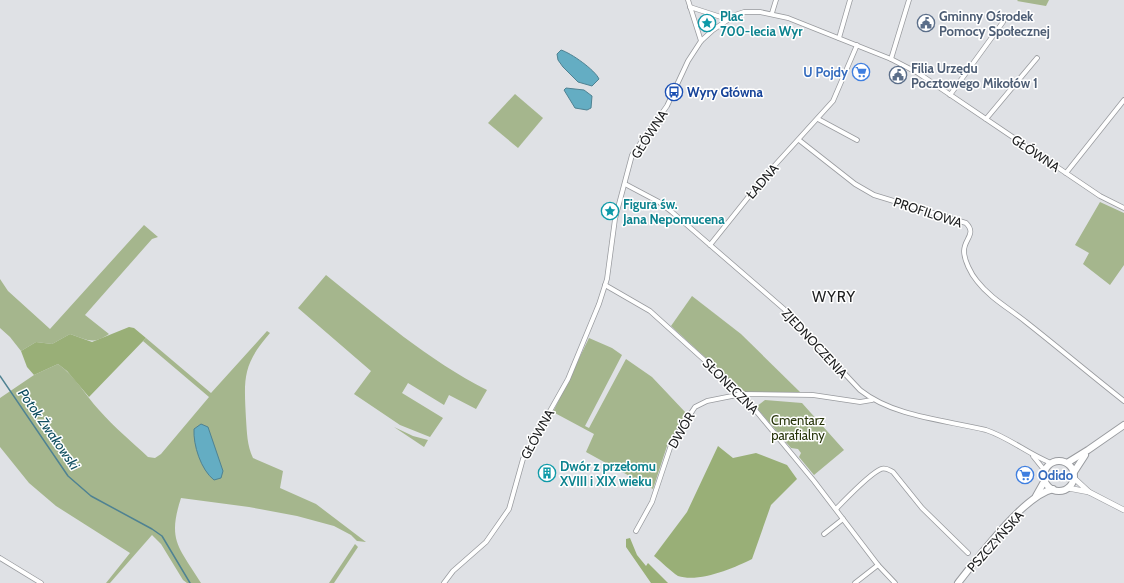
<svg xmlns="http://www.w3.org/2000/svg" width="1124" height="583" viewBox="0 0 1124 583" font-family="Cabin,sans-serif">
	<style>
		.green { fill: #a5b68d }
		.forest { fill: #99af77 }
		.water { fill: #64adc3; stroke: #4f8292 }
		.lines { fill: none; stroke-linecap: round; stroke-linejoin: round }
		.stream { stroke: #4f8292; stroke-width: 1.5 }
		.minor-casing { stroke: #999b9f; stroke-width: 5.5 }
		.tertiary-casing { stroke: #999b9f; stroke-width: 6 }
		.secondary-casing { stroke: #999b9f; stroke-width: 8 }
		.minor { stroke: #fff; stroke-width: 4 }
		.tertiary { stroke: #fff; stroke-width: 5 }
		.secondary { stroke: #fff; stroke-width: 6 }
		.labels { text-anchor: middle; stroke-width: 3; stroke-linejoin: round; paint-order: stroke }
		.culture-label { font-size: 13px; font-weight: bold; fill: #0d838f; stroke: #fff; text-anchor: start }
		.service-label { font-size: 13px; font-weight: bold; fill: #4e5e75; stroke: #fff; text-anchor: start }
		.shop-label { font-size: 13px; font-weight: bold; fill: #366cbe; stroke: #fff; text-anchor: end }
		.transit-label { font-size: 13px; font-weight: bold; fill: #164399; stroke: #fff; text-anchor: start }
		.street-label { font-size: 13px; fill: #1d1e1f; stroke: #fff }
		.park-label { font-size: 13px; fill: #263309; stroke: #fff }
		.water-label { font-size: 14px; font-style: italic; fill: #125061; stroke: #fff }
		.quarter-label { font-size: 15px; letter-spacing: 1px; fill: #1d1e1f; stroke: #fff }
	</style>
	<rect width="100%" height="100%" fill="#dfe1e5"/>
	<g class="green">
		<path d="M1018,0h31l-3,6 -29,-5z"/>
		<path d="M515,94l28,24 -25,30 -30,-25z"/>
		<path d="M1100,202l24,11v52l-14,20 -27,-21 6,-11 -14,-8z"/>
		<path d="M144,225l14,12 -6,2 -67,76 24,19c-17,11 -21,6 -39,0l-18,10 -16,-2 -15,9 -11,-14 -10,-9v-49l8,12 42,38z"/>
		<path d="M326,275c51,41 102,85 161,115l-11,19 -27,-14 -5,10 -36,-22 -6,10 41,25 -13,19 -30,-12 -46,-31 17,-23 -73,-63z"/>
		<path d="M692,296l49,38 59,58h-57l-72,-66z"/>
		<path d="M267,331l3,2c-28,32 -26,46 -24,86 1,14 1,26 7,39l30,13 -3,17 36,16 50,38 -9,-1 -6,-6 -17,-9 -37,-10 -48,-9 -68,-9c-14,43 -2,49 20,85h-14l-4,-3 -22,-36 -9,-9 -42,48h-4l24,-30 -74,-47 -27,-23 -29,-36v-49l34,-23 24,-11c18,13 27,31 41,46 15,17 33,32 49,47l7,1 6,-4 48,-57 -66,-56 3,-3 65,55z"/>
		<path d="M589,338l23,10 10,7 -37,71 4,2 37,-69 26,18 34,36 -19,33 -14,43 -67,-37 8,-18 -41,-22z"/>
		<path d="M765,400l37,3 42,47 -30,25 -15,-18 2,-4 -3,-4 -7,-1 -35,-41z"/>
		<path d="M394,427l19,9 15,4 -4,7z"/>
		<path d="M355,544l3,3 -24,36h-5z"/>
	</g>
	<g class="forest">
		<path d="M129,327l5,1 12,10 -57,59 -22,-26 -9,-7 -24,11 -7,-8 -6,-16 15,-9 16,2 18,-10 22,8z"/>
		<path d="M718,446l15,12 23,-5 31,12 10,14 -26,26 -19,54c-18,9 -53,24 -74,17 -8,-5 -16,-14 -24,-20l33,-44z"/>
		<path d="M630,538l7,17 9,11 2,-3 20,20h-17l-25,-36v-8z"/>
	</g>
	<g class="water">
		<path d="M561,50c10,3 34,20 38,29l-7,7 -14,-4 -15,-15 -5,-7 -1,-6z"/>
		<path d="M566,88l18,2 8,6 -1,12 -4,2 -12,-2 -11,-18z"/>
		<path d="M201,424l7,3 15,44 -2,7 -7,2c-13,-10 -21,-35 -20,-51z"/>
	</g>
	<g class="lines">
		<path class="stream" d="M0,376l68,100 23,20 61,33 10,7 28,47"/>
		<defs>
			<g id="minor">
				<path d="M688,0l13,41"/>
				<path d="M690,7l37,12"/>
				<path d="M772,13l4,-13"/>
				<path d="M839,38l11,-38"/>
				<path d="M891,59l18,-59"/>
				<path d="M950,95l53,-73"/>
				<path d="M818,119l39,21"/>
				<path d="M986,119l51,-61"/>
				<path d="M799,140l56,44 19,11 92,28c11,11 -2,16 -2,28 0,9 7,23 13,30 13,17 33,28 49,41 33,26 65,53 98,79"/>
				<path d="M1066,173l58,-73"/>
				<path d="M625,184l34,18 13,10 112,97 76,81c34,27 85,30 126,40 24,8 42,24 65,33"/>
				<path d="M710,245l56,-70 67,-74 24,-56"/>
				<path d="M605,285l45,26 92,83 72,87 64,84 17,18"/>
				<path d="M1033,456l12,15"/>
				<path d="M836,509c10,-10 33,-35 45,-40 5,-2 8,1 12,3l29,36 46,45"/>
				<path d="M636,531l16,-29 20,-60 23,-35 12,-6 35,-7 71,1 47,7 12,-2"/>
				<path d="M824,534l19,-15"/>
				<path d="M0,558l41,25"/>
				<path d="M444,583l9,-12 33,-29 23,-33 14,-50 45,-80 31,-75 8,-25 8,-60 17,-64 35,-49 21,-45 13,-20 12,-11 22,-15 9,-3h16l28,6 103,41 27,14 182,123 24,12"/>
				<path d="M855,583l23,-18"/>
			</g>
			<g id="tertiary">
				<path d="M1074,478l15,14"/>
				<path d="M1068,488l21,4 35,18"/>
			</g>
			<g id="secondary">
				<circle cx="1059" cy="476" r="15"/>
				<path d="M1067,463l21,-13 36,-25"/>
				<path d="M1074,472l11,-17"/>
				<path d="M1036,496l9,-16"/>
				<path d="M958,583c20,-25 65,-87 95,-94"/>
			</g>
		</defs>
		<use href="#minor" class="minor-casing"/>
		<use href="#tertiary" class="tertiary-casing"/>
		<use href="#secondary" class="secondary-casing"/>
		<use href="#minor" class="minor"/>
		<use href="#tertiary" class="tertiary"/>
		<use href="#secondary" class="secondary"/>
	</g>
	<defs>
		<symbol id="sight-ring" viewBox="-11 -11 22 22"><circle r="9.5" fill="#fff" stroke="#0f9aa8" stroke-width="1.5"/><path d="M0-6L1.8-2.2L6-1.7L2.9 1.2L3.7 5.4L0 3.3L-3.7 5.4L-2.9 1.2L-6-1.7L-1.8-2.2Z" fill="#0f9aa8"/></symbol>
		<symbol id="civic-ring" viewBox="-11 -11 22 22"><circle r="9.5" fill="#fff" stroke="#5c6f8a" stroke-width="1.5"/><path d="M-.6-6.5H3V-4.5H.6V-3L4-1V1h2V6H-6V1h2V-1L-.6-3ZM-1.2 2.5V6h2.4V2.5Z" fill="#5c6f8a"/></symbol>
		<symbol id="supermarket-ring" viewBox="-11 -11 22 22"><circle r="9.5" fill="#fff" stroke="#3f7fe0" stroke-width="1.5"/><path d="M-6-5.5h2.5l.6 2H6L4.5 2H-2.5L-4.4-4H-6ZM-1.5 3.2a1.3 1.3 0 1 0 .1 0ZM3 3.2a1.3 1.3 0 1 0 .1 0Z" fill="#3f7fe0"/></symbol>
		<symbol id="bus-ring" viewBox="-11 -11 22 22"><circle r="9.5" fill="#fff" stroke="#1a4fb4" stroke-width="1.5"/><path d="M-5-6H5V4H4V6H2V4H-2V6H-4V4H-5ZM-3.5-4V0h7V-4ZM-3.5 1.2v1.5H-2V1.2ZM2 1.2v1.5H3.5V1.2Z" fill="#1a4fb4"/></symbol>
		<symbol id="building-ring" viewBox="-11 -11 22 22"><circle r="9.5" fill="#fff" stroke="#0f9aa8" stroke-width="1.5"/><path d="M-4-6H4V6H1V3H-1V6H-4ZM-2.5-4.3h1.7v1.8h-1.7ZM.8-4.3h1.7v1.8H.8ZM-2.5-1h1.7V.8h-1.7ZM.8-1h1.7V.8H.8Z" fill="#0f9aa8"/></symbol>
	</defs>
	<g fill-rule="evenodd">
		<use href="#sight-ring" x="697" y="13" width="20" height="20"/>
		<use href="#civic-ring" x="916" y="13" width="20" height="20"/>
		<use href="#supermarket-ring" x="851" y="62" width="20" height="20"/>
		<use href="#civic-ring" x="888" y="65" width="20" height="20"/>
		<use href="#bus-ring" x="664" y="82" width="20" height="20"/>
		<use href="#sight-ring" x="600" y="201" width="20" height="20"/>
		<use href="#building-ring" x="537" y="463" width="20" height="20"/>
		<use href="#supermarket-ring" x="1015" y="465" width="20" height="20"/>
	</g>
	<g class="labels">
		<g class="culture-label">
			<text x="720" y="21">Plac<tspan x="720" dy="15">700-lecia Wyr</tspan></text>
			<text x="623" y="209">Figura św.<tspan x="623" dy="15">Jana Nepomucena</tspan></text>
			<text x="560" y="471">Dwór z przełomu<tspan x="560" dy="15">XVIII i XIX wieku</tspan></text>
		</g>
		<g class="service-label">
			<text x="939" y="21">Gminny Ośrodek<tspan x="939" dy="15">Pomocy Społecznej</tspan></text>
			<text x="911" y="73">Filia Urzędu<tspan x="911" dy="15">Pocztowego Mikołów 1</tspan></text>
		</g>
		<g class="shop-label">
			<text x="848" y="77">U Pojdy</text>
			<text x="1038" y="480" text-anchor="start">Odido</text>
		</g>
		<g class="transit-label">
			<text x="687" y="97">Wyry Główna</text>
		</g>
		<g class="street-label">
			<text transform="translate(649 134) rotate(-57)" y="5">GŁÓWNA</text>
			<text transform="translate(1036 153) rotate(34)" y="5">GŁÓWNA</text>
			<text transform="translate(762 181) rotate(-49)" y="5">ŁADNA</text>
			<text transform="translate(928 212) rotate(18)" y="5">PROFILOWA</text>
			<text transform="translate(815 343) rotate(47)" y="5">ZJEDNOCZENIA</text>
			<text transform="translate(731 386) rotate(45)" y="5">SŁONECZNA</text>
			<text transform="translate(681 430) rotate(-60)" y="5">DWÓR</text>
			<text transform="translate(537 434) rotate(-61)" y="5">GŁÓWNA</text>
			<text transform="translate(995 541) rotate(-48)" y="5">PSZCZYŃSKA</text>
		</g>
		<g class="park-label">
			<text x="798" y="425">Cmentarz<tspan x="798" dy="15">parafialny</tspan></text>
		</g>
		<g class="water-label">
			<text transform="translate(49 429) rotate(55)" y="5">Potok Żwakowski</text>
		</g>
		<g class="quarter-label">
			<text x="834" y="302">WYRY</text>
		</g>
	</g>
</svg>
